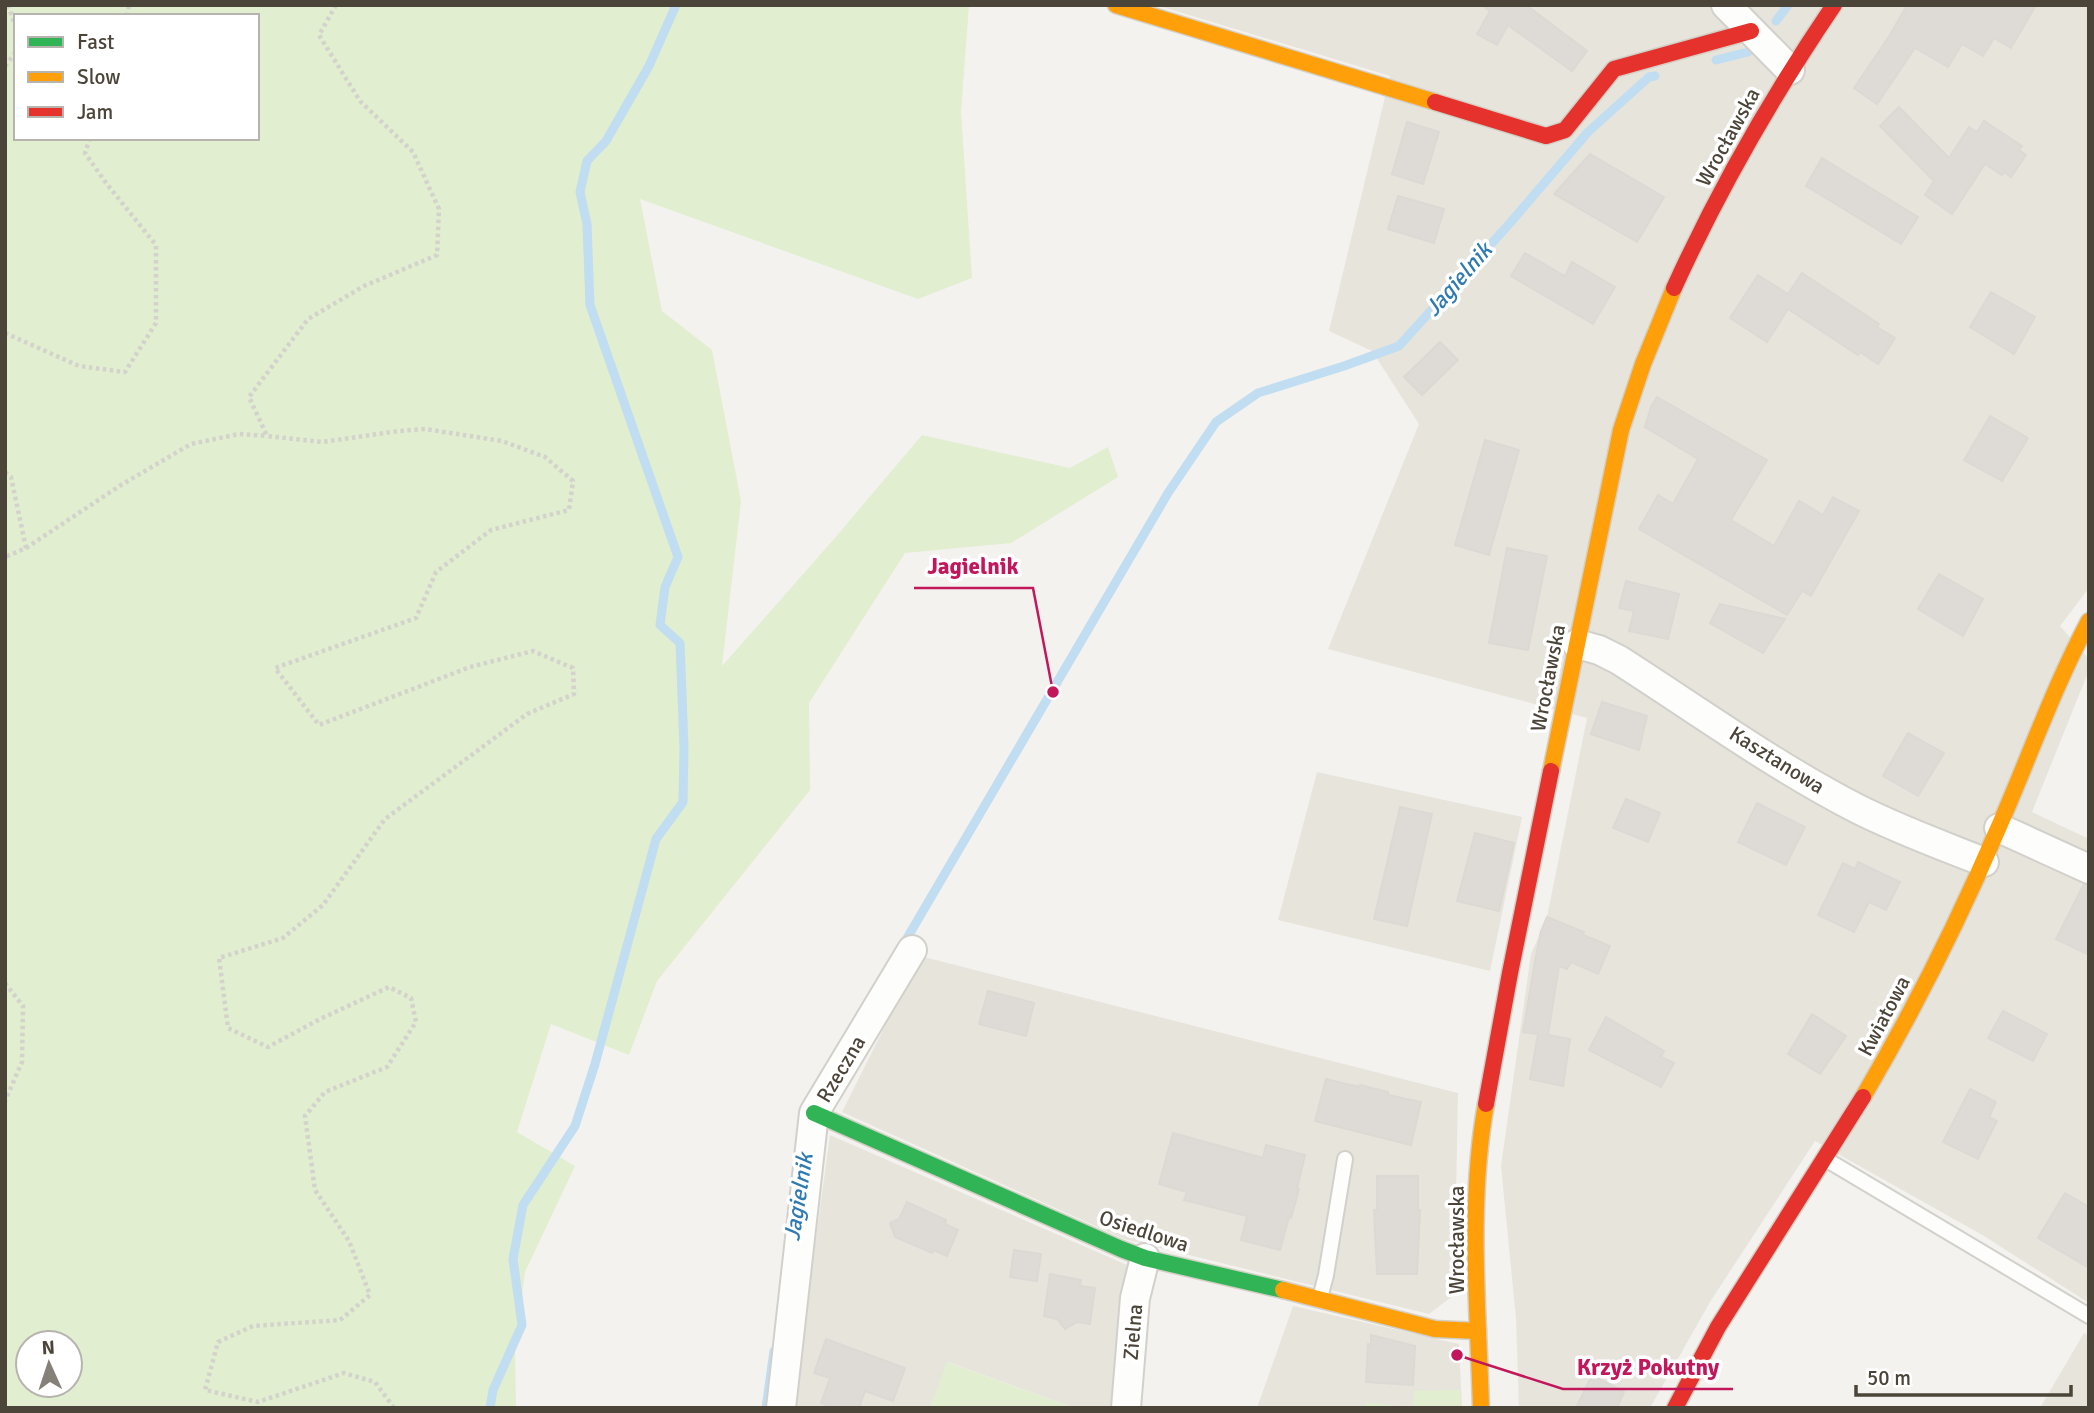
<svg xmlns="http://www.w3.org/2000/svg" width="2094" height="1413" viewBox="0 0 2094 1413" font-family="Signika,sans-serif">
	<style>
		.residential { fill: #e7e4dc }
		.green { fill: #e1eecf; fill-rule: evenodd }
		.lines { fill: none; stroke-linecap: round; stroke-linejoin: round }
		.stream { stroke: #c0ddf1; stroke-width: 9 }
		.building { fill: #dedbd6; stroke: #dcd9d4; stroke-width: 2 }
		.lane-casing { stroke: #d2d0cb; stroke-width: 18 }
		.street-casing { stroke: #d2d0cb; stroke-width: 32 }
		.fast-casing { stroke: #d3cfc5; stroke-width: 19 }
		.slow-casing { stroke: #d3cfc5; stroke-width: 19 }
		.jam-casing { stroke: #d3cfc5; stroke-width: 19 }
		.path { stroke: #d3d2cc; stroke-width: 4.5; stroke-dasharray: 3.5 3.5; stroke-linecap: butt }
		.lane { stroke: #fdfdfc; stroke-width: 14 }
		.street { stroke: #fdfdfc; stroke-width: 28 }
		.fast { stroke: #30b455; stroke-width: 16 }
		.slow { stroke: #ff9f0a; stroke-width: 16 }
		.jam { stroke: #e5322d; stroke-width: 16 }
		.labels { text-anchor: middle; stroke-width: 7; stroke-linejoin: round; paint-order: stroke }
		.street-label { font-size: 21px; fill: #4b4439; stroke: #fff }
		.water-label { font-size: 23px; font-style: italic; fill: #2e7ab2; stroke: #fff }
		.leader { fill: none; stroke: #c2185b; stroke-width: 2.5 }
		.callout-dot { fill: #c2185b; stroke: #fff; stroke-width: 2.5 }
		.callout-label { font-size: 23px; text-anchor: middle; font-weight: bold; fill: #c2185b; stroke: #fff; stroke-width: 7; stroke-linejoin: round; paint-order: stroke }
	</style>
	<rect width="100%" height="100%" fill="#f4f2ee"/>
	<g class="residential">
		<path d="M1156,5h933v583l-29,38 29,33v11l-57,142 57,27v464l-105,-67 -169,-95 -105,161 -60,106h-131l-3,-89 -15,-153 30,-212 16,-37 40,-199 -259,-69 91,-225 -47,-73 -43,-20 61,-255z"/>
		<path d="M1317,772l205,45 -32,154 -212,-51z"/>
		<path d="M920,956l538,137 -4,202 -25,19 -305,-75 -282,-127z"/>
		<path d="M830,1135l297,130 -13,143h-40l-126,-46 -18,46h-139l15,-96z"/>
		<path d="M1293,1306l166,38 3,64h-205z"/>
		<path d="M2084,1333l5,3v72h-49z"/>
	</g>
	<g class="green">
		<path d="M5,5h964l-8,107 11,166 -54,21 -278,-100 22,112 50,39 29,151 -19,165 112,-127 88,-104 148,33 38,-21 10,30 -107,66 -106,10 -96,150 1,87 -153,191 -28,74 -78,-31 -34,108 58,34 -50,106 -10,77 1,59h-511zM16,16h241v122h-241zM70,1343v42h-42v-42z"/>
		<path d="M947,1362l127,46h-144z"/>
		<path d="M1460,1390l1,18h-95v-5l47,4 1,-16z"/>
	</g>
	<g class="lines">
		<g class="stream">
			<path d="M1776,21l12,-16"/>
			<path d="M1716,60l32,-8"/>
			<path d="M903,945l265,-452 48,-71 42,-29 86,-27 55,-20 111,-123 78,-91 61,-55 6,-1"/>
			<path d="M490,1408l3,-18 29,-65 -9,-66 10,-54 52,-79 20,-62 61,-225 27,-37 1,-54 -4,-105 -20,-18 5,-38 13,-30 -88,-252 -3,-81 -7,-32 7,-31 19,-20 43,-75 27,-61"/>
			<path d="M766,1408l8,-57"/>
		</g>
	</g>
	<g class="building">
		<path d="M1482,5h44l61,46 -15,20 -64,-46 -11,20 -20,-11 13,-23z"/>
		<path d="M1907,5h129l-25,43 -17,-10 -11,18 -21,-12 -14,23 -33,-19 -38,56 -23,-16 36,-53z"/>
		<path d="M1899,107l50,51 20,-31 8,5 7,-11 38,25 -3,4 7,5 -15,22 -7,-5 -2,3 -17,-11 -33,50 -27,-19 9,-14 -54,-55z"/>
		<path d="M1407,122l32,10 -16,52 -31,-10z"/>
		<path d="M1590,154l74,43 -27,45 -83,-48z"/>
		<path d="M1822,158l96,59 -17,27 -95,-58z"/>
		<path d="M1398,196l46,13 -10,34 -46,-14z"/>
		<path d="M1525,253l40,23 7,-14 43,25 -22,37 -82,-48z"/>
		<path d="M1802,273l77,51 -2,3 18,11 -17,26 -18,-12 -2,3 -70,-46 -21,33 -37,-24 28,-43 30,19z"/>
		<path d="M1991,292l44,25 -21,37 -44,-27z"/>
		<path d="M1440,342l18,18 -36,35 -18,-18z"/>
		<path d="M1657,397l110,63 -36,60 43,26 25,-45 24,14 10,-18 26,14 -48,85 -9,-5 -15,24 -148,-86 19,-34 15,9 25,-45 -53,-32 6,-20z"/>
		<path d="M1990,416l38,22 -26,43 -38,-21z"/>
		<path d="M1485,440l34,10 -30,105 -34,-10z"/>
		<path d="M1507,548l40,8 -19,94 -39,-7z"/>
		<path d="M1939,574l44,25 -20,37 -45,-27z"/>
		<path d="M1626,581l53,13 -11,45 -39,-8 5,-20 -15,-3z"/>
		<path d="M1720,604l65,15 -22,34 -53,-30z"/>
		<path d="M1602,702l45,14 -8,34 -48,-16z"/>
		<path d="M1908,733l36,20 -26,43 -35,-20z"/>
		<path d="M1626,799l34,14 -12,29 -35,-14z"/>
		<path d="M1757,803l48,24 -19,38 -48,-23z"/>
		<path d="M1400,807l32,7 -25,112 -33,-7z"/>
		<path d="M1475,833l39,10 -15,68 -42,-10z"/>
		<path d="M1858,862l42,20 -14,28 -17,-8 -15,30 -36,-17 25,-52 12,6z"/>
		<path d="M2084,884l5,1v70l-33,-16z"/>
		<path d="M1547,917l37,15 -1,3 27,11 -12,28 -27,-12 -4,7 -8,-3 -11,69 22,4 -7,47 -33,-7 8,-45 -15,-2 13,-76 5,-25z"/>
		<path d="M988,991l46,12 -8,33 -47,-12z"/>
		<path d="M2003,1011l44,23 -14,27 -45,-23z"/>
		<path d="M1812,1014l34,22 -26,38 -32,-20z"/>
		<path d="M1606,1017l58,34 -3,6 13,6 -13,24 -72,-37z"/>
		<path d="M1326,1079l33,8 1,-2 28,7v3l33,7 -10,43 -96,-24z"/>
		<path d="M1970,1089l26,13 -7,15 8,4 -19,38 -35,-17z"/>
		<path d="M1173,1133l90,25 3,-13 39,10 -8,34h2l-4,15 -4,14 -2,-1 -9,33 -39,-10 6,-24 -63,-16 3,-8 -28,-8z"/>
		<path d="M1377,1176h41v34h2l-3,64h-40l-3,-64h3z"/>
		<path d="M2065,1193l24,14v61l-51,-30z"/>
		<path d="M907,1202l39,18 -1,4 13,6 -11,26 -14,-6 -1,3 -37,-16 -5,-14 9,-4z"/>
		<path d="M1014,1250l27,4 -4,27 -27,-4z"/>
		<path d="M1050,1274l31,6 -1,6 15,2 -5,36 -13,-2 -12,7 -8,-10 -13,-3z"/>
		<path d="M1371,1335l44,11 -2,39 -47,-3 2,-38 3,1z"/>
		<path d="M826,1339l79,29 -12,33 -28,-10 -6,17h-25l-13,-5 9,-25 -16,-5z"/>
		<path d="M1592,1375l32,17 -7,16h-41z"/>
	</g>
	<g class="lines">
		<defs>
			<g id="lane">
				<path d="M1827,1160l262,156"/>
				<path d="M1320,1298l6,-23 19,-116"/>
			</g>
			<g id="street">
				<path d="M1726,5l64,65"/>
				<path d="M1577,644l22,6 20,10c78,50 154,105 237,148 41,21 85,37 128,54"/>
				<path d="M1999,828l90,41"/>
				<path d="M781,1408l33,-295 98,-163"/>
				<path d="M1126,1408l9,-110 10,-40"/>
			</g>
			<path id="fast" d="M814,1113l307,136 24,9 138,32"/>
			<g id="slow">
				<path d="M1116,5l319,97"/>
				<path d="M1551,771l70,-341 22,-66 31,-76"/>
				<path d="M1863,1097c51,-87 95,-175 134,-266 31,-70 56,-143 92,-210"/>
				<path d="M1283,1290l152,39 43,2"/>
				<path d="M1481,1408c-3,-101 -13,-205 5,-304"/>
			</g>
			<g id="jam">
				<path d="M1435,102l111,34 19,-6 49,-61 137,-38"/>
				<path d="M1674,288c45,-99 99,-193 160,-283"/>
				<path d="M1486,1104l24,-131 41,-202"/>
				<path d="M1675,1408l43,-81 145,-230"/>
			</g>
		</defs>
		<use href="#lane" class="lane-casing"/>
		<use href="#street" class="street-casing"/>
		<use href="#fast" class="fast-casing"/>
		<use href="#slow" class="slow-casing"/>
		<use href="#jam" class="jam-casing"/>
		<g class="path">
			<path d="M8,5l8,23"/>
			<path d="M336,5l-17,30 41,66 53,51 26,57 -2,46 -73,31 -56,33 -59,78 18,39 55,6 77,-11 26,-2 77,12 43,16 28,24 -4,29 -78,20 -55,42 -20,46 -141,50 44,57 151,-58 63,-16 40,17 1,26 -47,20 -142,105 -62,86 -40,33 -64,20 9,70 40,19 52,-28 69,-32 22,11 5,24 -29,45 -62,25 -20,24 10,74 34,51 21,54 -30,25 -87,6 -35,16 -13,48 53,12 86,-29 31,9 19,26"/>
			<path d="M127,16l2,-11"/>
			<path d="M5,66l11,-14"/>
			<path d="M5,333l74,33 46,6 31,-49v-78l-50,-62 -21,-30 5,-15"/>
			<path d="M5,472l6,5 15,71 -21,9"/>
			<path d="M26,548l95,-63 70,-41 48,-10 28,2"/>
			<path d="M5,983l18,23 -1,56 -17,39"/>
		</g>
		<use href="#lane" class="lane"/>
		<use href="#street" class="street"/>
		<use href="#fast" class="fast"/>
		<use href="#slow" class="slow"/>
		<use href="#jam" class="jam"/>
	</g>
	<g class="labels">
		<g class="street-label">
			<text transform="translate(1728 137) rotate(-61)" y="7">Wrocławska</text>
			<text transform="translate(1548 678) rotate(-79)" y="7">Wrocławska</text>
			<text transform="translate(1777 760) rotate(32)" y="7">Kasztanowa</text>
			<text transform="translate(1884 1016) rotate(-62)" y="7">Kwiatowa</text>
			<text transform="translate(841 1069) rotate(-59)" y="7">Rzeczna</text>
			<text transform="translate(1144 1231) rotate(18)" y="7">Osiedlowa</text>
			<text transform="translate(1457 1240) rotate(-90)" y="7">Wrocławska</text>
			<text transform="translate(1133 1332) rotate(-85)" y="7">Zielna</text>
		</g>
		<g class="water-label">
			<text transform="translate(1458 279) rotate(-49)" y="8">Jagielnik</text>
			<text transform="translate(798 1197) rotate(-81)" y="8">Jagielnik</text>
		</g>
	</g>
	<path class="leader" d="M1053 692L1033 588H914M1457 1355L1563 1389H1733"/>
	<g class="callout-dot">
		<circle cx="1053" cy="692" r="7"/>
		<circle cx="1457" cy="1355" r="7"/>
	</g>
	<g class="callout-label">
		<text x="973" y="574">Jagielnik</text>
		<text x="1648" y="1375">Krzyż Pokutny</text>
	</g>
	<rect width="2094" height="1413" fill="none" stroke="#4b4439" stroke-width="14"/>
	<rect x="14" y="14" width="245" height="126" fill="#ffffff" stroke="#b7b4b0" stroke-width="2"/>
	<rect x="28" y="37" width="35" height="10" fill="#30b455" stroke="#b7b4b0" stroke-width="2"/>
	<text x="77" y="49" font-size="21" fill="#4b4439">Fast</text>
	<rect x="28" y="72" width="35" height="10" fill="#ff9f0a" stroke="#b7b4b0" stroke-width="2"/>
	<text x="77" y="84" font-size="21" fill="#4b4439">Slow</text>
	<rect x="28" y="107" width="35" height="10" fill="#e5322d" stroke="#b7b4b0" stroke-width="2"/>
	<text x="77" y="119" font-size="21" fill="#4b4439">Jam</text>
	<g transform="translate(49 1364) rotate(357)"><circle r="33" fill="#ffffff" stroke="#b7b4b0" stroke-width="2"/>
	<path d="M0-5L12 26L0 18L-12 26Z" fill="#868178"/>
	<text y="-10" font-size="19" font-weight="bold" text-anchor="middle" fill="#4b4439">N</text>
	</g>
	<path d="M1856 1385v10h215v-10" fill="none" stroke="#4b4439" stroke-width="3.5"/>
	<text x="1867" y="1385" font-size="21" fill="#4b4439" stroke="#ffffff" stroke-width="5" paint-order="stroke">50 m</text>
</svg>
